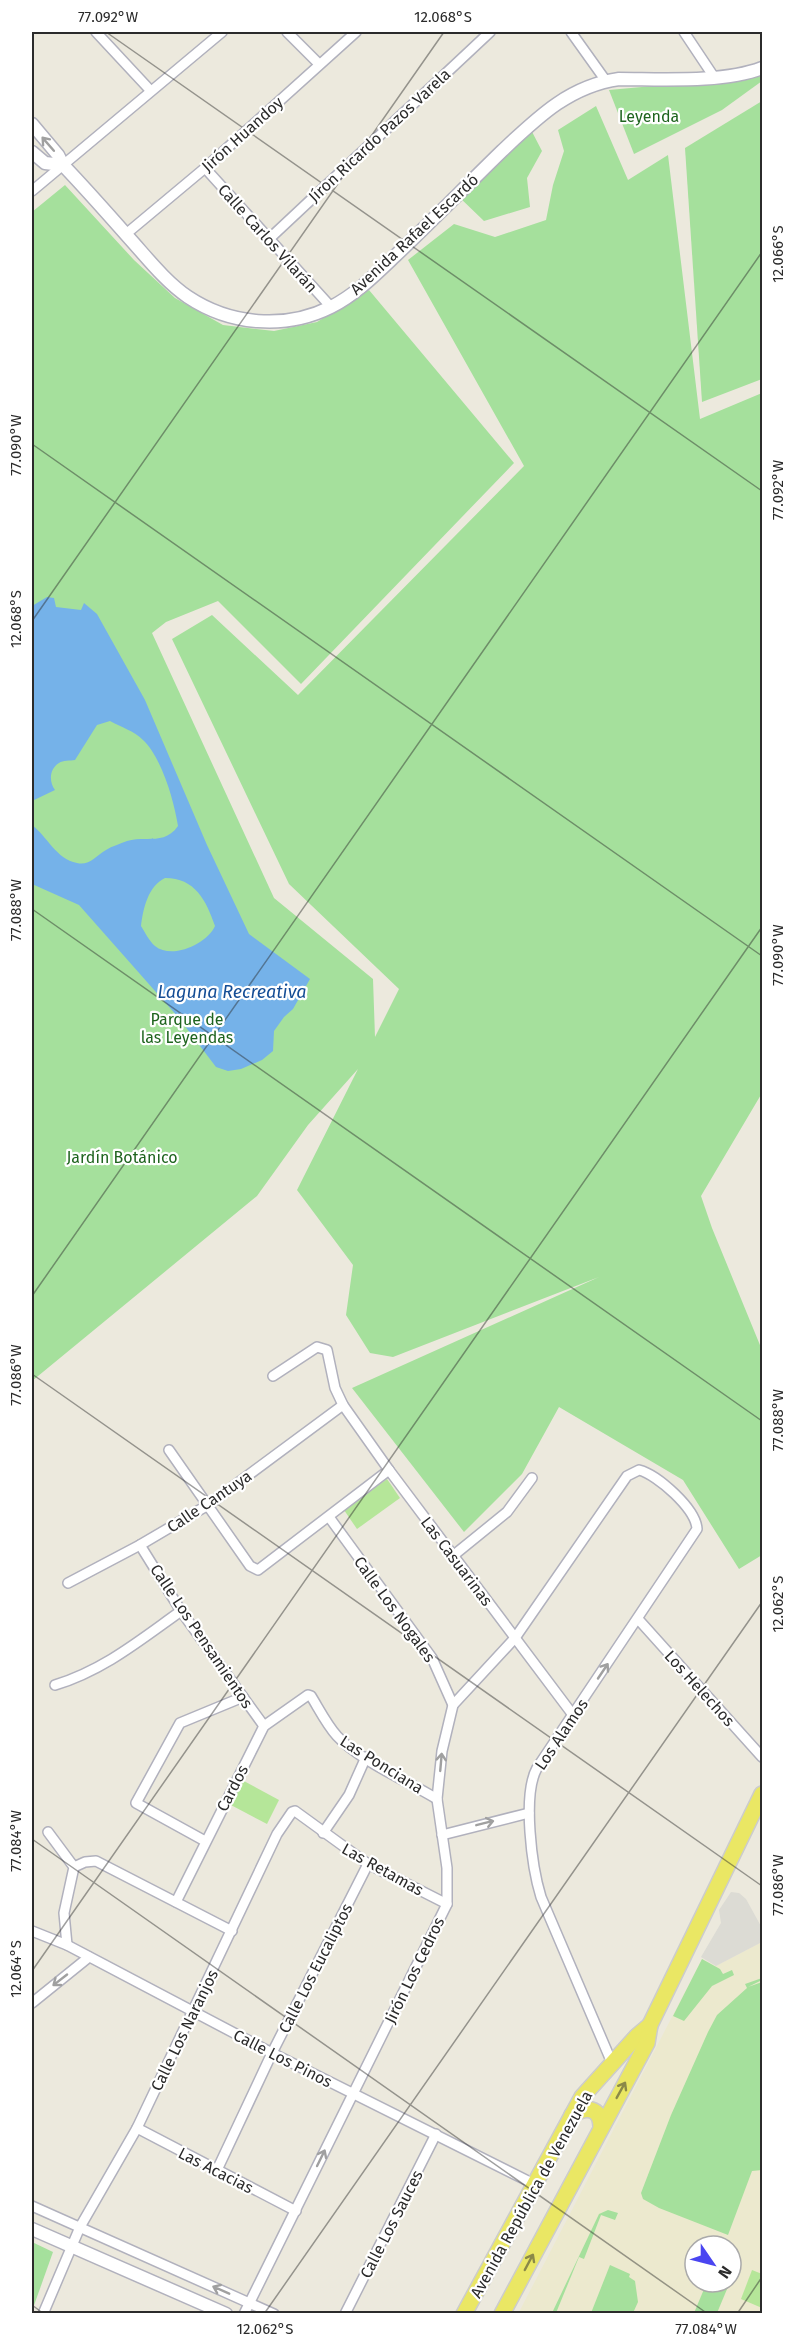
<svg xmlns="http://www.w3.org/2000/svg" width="794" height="2345" viewBox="0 0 794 2345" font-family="'Fira Sans',sans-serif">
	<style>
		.education { fill: #ece9ce; fill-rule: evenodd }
		.green { fill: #a5e09c }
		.pitch { fill: #b5e699 }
		.plaza { fill: #dcdbd4 }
		.water { fill: #75b2e9; fill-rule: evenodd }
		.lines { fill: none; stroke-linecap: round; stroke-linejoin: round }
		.minor-casing { stroke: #b1b1bd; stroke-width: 12 }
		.tertiary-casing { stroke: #b1b1bd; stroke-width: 15 }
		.primary-casing { stroke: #ccc; stroke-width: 18 }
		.minor { stroke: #fff; stroke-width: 9 }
		.tertiary { stroke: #fff; stroke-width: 12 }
		.primary { stroke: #eae764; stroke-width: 15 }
		.oneway { stroke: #a0a0a0 }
		.oneway2 { stroke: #8a8948 }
		.ticks { fill: none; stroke: #2b2b2b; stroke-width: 1.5; stroke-opacity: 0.45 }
		.labels { text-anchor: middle; stroke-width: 4.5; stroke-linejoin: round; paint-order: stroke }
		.park-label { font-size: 16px; fill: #1e641e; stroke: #fff }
		.street-label { font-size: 16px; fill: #2b2b2b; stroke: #fff }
		.water-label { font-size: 18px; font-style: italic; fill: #144d95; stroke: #fff }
		.neatline { fill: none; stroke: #2b2b2b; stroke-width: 2 }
		.ticks-label { font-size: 15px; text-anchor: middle; fill: #2b2b2b }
	</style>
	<rect width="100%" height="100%" fill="#ece9dd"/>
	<path class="education" d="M762,1942v371l-244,1 184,-355 14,7zM695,2246h36v36h-36z"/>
	<g class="green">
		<path d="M762,76v5l-40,29 -88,44 -25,-64z"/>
		<path d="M762,101v278l-60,23 -17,-254z"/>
		<path d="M596,106l32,74 40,-25 32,264 62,-26v700l-61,103 11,32 50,122v205l-23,14 -56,-89 -124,-73 -37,67 -58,58 -112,-144 247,-111 -206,80 -23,-4 -24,-38 7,-50 -56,-75 61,-121 -50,56 -51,71 -225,185v-1169l33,-27 69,75 41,38 48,27 51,6 43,-9 52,-32 145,173 -213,221 -83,-83 -52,21 -14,11 122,265 99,81 2,58 24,-48 -110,-105 -117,-245 40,-24 86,80 226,-229 -116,-206 46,-36 41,13 51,-17 7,-35 11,-34 -6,-21z"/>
		<path d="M529,126l13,25 -15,27 3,29 -46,14 -27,-26z"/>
		<path d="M702,1959l18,10 3,5 9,-4 2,5 -22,11 -28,35 -11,-5z"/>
		<path d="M762,1978v2l-14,7 14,-5v188l-10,1 -24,64 -69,-27 -16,-9 -2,-6 30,-78 37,-83 9,-17 30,-27 -2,-4z"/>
		<path d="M608,2210l10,3 -3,7 -14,-5 -17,44 -5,-2 -23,56h-4l47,-99z"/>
		<path d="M32,2242l21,10 -21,59z"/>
		<path d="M610,2265l20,9 -1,3 6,4 3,21 -5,11h-42z"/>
		<path d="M707,2282h23l-13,31h-23z"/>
	</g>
	<g class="pitch">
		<path d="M387,1479l13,19 -43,31 -13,-19z"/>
		<path d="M242,1780l37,20 -12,24 -38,-20z"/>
		<path d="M752,2270l10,4v34l-21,-9z"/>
	</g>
	<path class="plaza" d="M731,1892l8,1 7,6 16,29v14l-46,24 -15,-9 20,-34 -2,-13z"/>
	<path class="water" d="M47,597l7,1 2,9 25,3 3,-7 13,11 48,86 62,145 42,89 61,45 -17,30 -9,8 -10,14 -1,20 -11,9 -21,9 -13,2 -12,-4 -38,-50 -99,-112 -47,-21v-59c15,11 24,34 45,38 12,3 19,-7 29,-13 6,-4 14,-6 21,-9 18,-6 37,5 51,-15 -4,-25 -16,-68 -35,-86 -9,-9 -22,-13 -33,-19l-13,4 -22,35c-5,1 -12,0 -16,3 -10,6 -10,19 -4,27l-23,11v-195zM165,878c30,0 41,22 50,48 -8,18 -43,34 -60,20 -6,-5 -10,-14 -14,-20 2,-17 7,-40 24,-48z"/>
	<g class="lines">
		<defs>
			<g id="minor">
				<path d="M96,32l54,58"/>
				<path d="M287,32l32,32"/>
				<path d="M571,32l35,49"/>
				<path d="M684,32l30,45"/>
				<path d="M205,168l126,139"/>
				<path d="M32,191l190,-159"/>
				<path d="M126,234l79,-66 151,-136"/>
				<path d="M269,239l221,-207"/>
				<path d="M273,1376l44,-29 10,3 8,38 8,17 46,65 184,245"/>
				<path d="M169,1450l81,116 8,4 131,-100"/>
				<path d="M329,1517l103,141 21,47"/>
				<path d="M140,1545l41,66 83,115"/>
				<path d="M454,1555l53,-43 25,-34"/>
				<path d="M68,1583l72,-38 68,-40 135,-100"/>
				<path d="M638,1619l124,138"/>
				<path d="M55,1685c49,-15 85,-45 126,-74"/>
				<path d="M48,1832l26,35 -10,46 3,32"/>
				<path d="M323,1833l26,-38 17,-38"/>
				<path d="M442,1835l87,-22"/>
				<path d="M205,1841l-69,-38 44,-80 63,-26"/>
				<path d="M74,1867l11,-5 11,-1 136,70"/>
				<path d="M176,1902l88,-176 44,-31 3,1c8,13 16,29 26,40 22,24 72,46 100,63"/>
				<path d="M32,1931l35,14 205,108 262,131"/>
				<path d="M32,2003l57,-46"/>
				<path d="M137,2128l159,83"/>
				<path d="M217,2170l55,-117 96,-189"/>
				<path d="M32,2206l242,108"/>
				<path d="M43,2314l37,-87 57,-99 140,-294 15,-22 3,-1 73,53 79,40"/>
				<path d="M244,2314l203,-410v-36l-10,-69 5,-48 11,-46 62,-67 112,-162 12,-6c19,5 57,39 58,59l-160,239c-15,27 -5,100 4,129l71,166"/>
				<path d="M345,2314l91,-180"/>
			</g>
			<g id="tertiary">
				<path d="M32,124l26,31 5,10c23,24 45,49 67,74 18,20 36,43 58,58 42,28 97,33 143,10 24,-12 44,-32 64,-51 36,-34 71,-70 107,-105 35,-33 67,-65 117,-72 43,0 104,4 143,-11"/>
				<path d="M32,152l13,11 18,2"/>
				<path d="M32,2229l194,85"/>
			</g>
			<g id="primary">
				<path d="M572,2115c14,-9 28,-8 29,11"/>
				<path d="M464,2314l118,-217 55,-61 13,-11"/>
				<path d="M502,2314l145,-271 3,-18 112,-231"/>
			</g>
		</defs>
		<use href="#minor" class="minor-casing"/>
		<use href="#tertiary" class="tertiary-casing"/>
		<use href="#primary" class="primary-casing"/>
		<use href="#minor" class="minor"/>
		<use href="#tertiary" class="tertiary"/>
		<use href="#primary" class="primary"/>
	</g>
	<defs><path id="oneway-shaft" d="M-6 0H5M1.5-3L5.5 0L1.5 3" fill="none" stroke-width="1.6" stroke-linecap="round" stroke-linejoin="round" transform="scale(1.5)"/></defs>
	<g class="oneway">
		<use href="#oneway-shaft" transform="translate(48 144) rotate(-131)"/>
		<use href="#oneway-shaft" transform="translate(603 1671) rotate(-56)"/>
		<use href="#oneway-shaft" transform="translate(441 1762) rotate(-85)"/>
		<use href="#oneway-shaft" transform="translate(485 1823) rotate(-14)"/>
		<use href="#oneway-shaft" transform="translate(60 1980) rotate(142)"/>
		<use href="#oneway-shaft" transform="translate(321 2158) rotate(-64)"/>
		<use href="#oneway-shaft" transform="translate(221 2290) rotate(-156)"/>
	</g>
	<g class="oneway2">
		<use href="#oneway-shaft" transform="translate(621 2090) rotate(-61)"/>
		<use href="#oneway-shaft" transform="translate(529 2262) rotate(-62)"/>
	</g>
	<path class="ticks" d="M106,32l656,459M32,444l730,512M32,621l412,-589M32,909l730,512M32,1296l730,-1044M32,1374l730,512M32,1839l676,475M32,1971l730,-1044M32,2305l12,9M264,2314l498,-712M737,2314l25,-37"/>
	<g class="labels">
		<g class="park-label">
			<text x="649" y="122">Leyenda</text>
			<text x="187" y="1025">Parque de<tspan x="187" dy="18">las Leyendas</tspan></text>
			<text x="122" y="1163">Jardín Botánico</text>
		</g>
		<g class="street-label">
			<text transform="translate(242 134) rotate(-42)" y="6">Jirón Huandoy</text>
			<text transform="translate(379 135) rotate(-43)" y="6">Jíron Ricardo Pazos Varela</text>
			<text transform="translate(414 234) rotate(-43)" y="6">Avenida Rafael Escardó</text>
			<text transform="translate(268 238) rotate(48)" y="6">Calle Carlos Vilarán</text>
			<text transform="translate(209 1501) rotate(-34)" y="6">Calle Cantuya</text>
			<text transform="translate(457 1561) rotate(53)" y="6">Las Casuarinas</text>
			<text transform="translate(395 1609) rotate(54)" y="6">Calle Los Nogales</text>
			<text transform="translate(202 1636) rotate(56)" y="6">Calle Los Pensamientos</text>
			<text transform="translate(700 1688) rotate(48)" y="6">Los Helechos</text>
			<text transform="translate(561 1734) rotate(-56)" y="6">Los Alamos</text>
			<text transform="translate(382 1764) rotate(32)" y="6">Las Ponciana</text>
			<text transform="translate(232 1788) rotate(-63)" y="6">Cardos</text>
			<text transform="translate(383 1869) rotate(29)" y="6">Las Retamas</text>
			<text transform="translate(315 1968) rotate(-63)" y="6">Calle Los Eucaliptos</text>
			<text transform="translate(414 1970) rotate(-64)" y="6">Jirón Los Cedros</text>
			<text transform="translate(184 2030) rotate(-64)" y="6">Calle Los Naranjos</text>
			<text transform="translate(283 2058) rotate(27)" y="6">Calle Los Pinos</text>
			<text transform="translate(216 2170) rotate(27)" y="6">Las Acacias</text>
			<text transform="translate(531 2194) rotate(-61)" y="6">Avenida República de Venezuela</text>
			<text transform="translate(391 2224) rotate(-63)" y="6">Calle Los Sauces</text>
		</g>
		<g class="water-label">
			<text x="232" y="998">Laguna Recreativa</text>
		</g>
	</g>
	<rect width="794" height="2345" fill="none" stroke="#ffffff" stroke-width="66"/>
	<g transform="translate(713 2264) rotate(125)"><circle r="28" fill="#ffffff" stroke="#aaaaaa" stroke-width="1.5"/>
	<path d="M0-4.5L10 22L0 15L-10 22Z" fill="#4a45f1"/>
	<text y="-9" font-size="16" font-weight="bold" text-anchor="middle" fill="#2b2b2b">N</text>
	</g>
	<rect x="33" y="33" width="728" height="2279" class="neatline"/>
	<g class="ticks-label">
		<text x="108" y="22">77.092°W</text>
		<text x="443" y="22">12.068°S</text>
		<text transform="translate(778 254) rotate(-90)" y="5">12.066°S</text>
		<text transform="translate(16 445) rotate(-90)" y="5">77.090°W</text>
		<text transform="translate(778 490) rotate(-90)" y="5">77.092°W</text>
		<text transform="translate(16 619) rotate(-90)" y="5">12.068°S</text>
		<text transform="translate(16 910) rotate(-90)" y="5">77.088°W</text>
		<text transform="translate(778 955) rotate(-90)" y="5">77.090°W</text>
		<text transform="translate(16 1375) rotate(-90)" y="5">77.086°W</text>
		<text transform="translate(778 1420) rotate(-90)" y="5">77.088°W</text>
		<text transform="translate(778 1604) rotate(-90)" y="5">12.062°S</text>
		<text transform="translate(16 1841) rotate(-90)" y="5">77.084°W</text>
		<text transform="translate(778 1885) rotate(-90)" y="5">77.086°W</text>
		<text transform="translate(16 1969) rotate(-90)" y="5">12.064°S</text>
		<text x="265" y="2334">12.062°S</text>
		<text x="706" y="2334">77.084°W</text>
	</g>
</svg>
